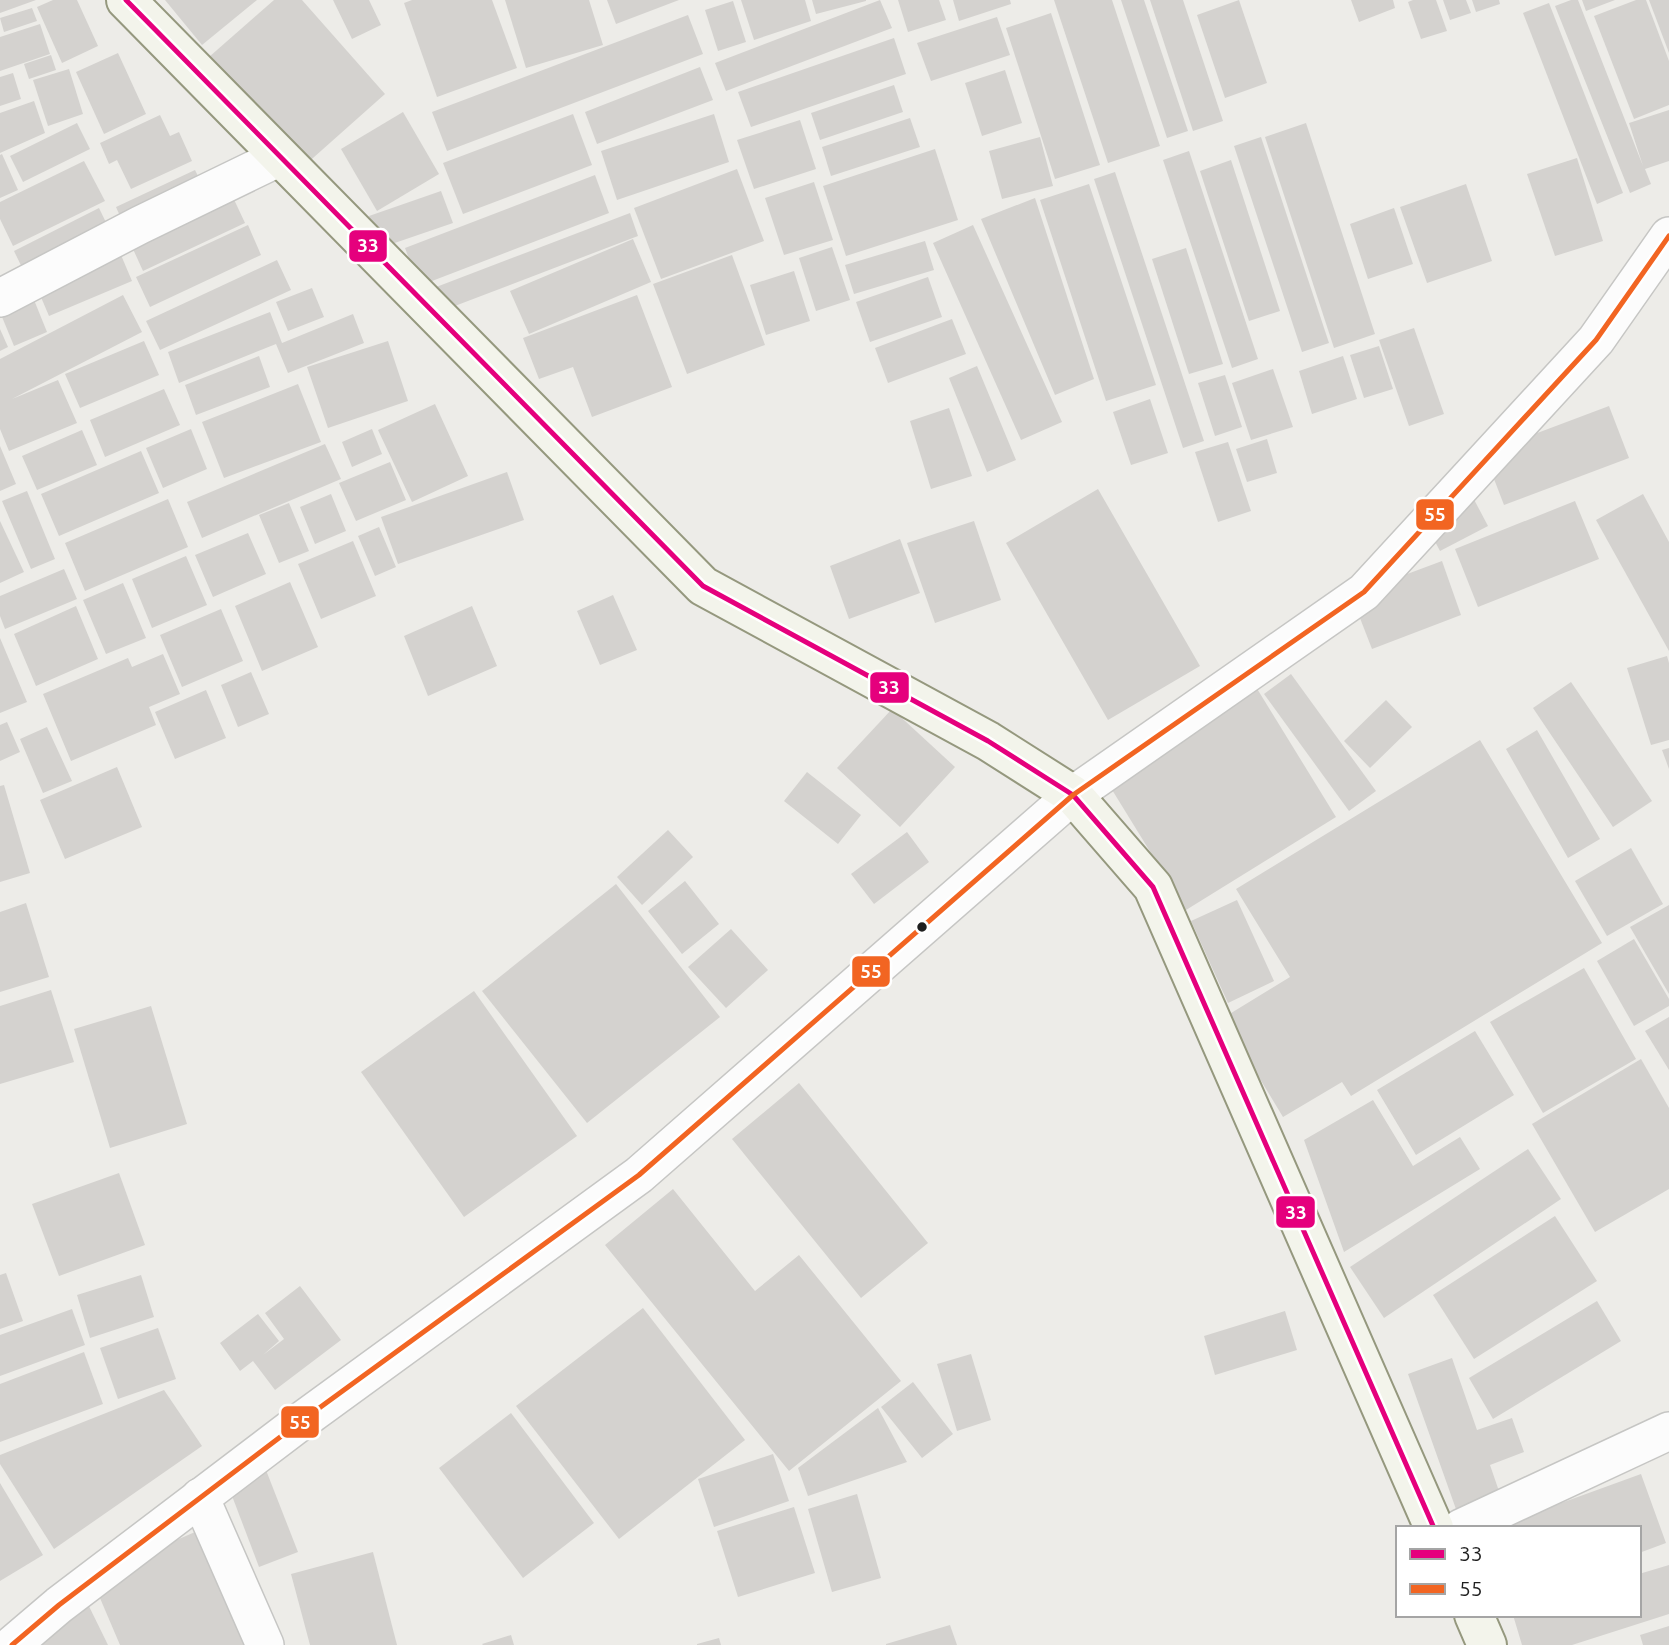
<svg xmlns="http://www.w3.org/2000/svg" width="1669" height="1645" viewBox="0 0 1669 1645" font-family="Ubuntu,sans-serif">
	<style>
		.building { fill: #d4d2cf }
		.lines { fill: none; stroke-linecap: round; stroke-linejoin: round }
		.street-casing { stroke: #c6c6c4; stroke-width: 40 }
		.secondary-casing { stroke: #95987e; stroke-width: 42 }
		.street { stroke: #fcfcfc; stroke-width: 37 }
		.secondary { stroke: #f3f4eb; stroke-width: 38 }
		.bus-1-casing { stroke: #fff; stroke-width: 10 }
		.bus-2-casing { stroke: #fff; stroke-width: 10 }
		.bus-1 { stroke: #e5007d; stroke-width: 5 }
		.bus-2 { stroke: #f26522; stroke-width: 5 }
		.bus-dot { fill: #1f1f1f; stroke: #fff; stroke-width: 2.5 }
		.line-badge { stroke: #fff; stroke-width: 2.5 }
		.badge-label { font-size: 19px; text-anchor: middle; font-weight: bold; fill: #fff }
	</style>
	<rect width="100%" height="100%" fill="#edece8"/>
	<g class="building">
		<path d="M0,0h36l-36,13z"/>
		<path d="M53,0h24l21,46 -36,17 -25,-56z"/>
		<path d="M165,0h92l-55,45z"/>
		<path d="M274,0h28l83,94 -81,72 -95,-109z"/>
		<path d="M333,0h36l12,25 -29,14z"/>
		<path d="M412,0h80l25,68 -80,29 -33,-94z"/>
		<path d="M505,0h84l14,45 -77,23z"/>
		<path d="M607,0h72l-63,24z"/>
		<path d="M741,0h64l6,21 -57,19z"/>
		<path d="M812,0h54v1l-50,13z"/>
		<path d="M880,0l12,28 -166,63 -11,-28z"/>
		<path d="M898,0h41l7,20 -38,12z"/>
		<path d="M953,0h57l1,4 -52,17z"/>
		<path d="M1054,0h58l48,146 -52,17z"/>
		<path d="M1121,0h23l44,131 -21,7z"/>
		<path d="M1150,0h33l40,121 -30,10z"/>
		<path d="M1239,0l28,83 -42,15 -28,-83z"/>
		<path d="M1351,0h42l2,8 -36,14z"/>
		<path d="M1413,0h23l11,31 -26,8 -13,-37z"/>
		<path d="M1443,0h23l5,13 -21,7z"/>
		<path d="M1472,0h27l1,4 -24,8z"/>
		<path d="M1571,0h7l65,166 -14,-43 40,-13v51l-24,8 6,15 -21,9 -75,-187z"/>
		<path d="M1582,0h33l-29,11z"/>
		<path d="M1636,0h10l23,61v44l-35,14 -40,-103z"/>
		<path d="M1649,0h20v53z"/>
		<path d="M733,1l13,41 -28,9 -13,-41z"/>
		<path d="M1549,3l74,190 -26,11 -74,-191z"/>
		<path d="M32,8l5,13 -33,11 -4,-14z"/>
		<path d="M1051,13l49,152 -45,14 -49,-151z"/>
		<path d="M688,15l15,39 -256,97 -15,-39z"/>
		<path d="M997,17l13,38 -79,26 -14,-38z"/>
		<path d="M40,24l10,30 -50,17v-34z"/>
		<path d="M894,38l12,36 -155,53 -13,-35z"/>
		<path d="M118,53l28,61 -42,20 -28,-62z"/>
		<path d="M51,55l5,15 -27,9 -5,-15z"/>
		<path d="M700,67l13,33 -116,44 -12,-32z"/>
		<path d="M69,69l14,45 -35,12 -15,-46z"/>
		<path d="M1005,70l17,53 -40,13 -17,-53z"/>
		<path d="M13,73l8,26 -21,7v-29z"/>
		<path d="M894,85l9,27 -83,28 -9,-27z"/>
		<path d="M34,101l11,32 -45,20v-40z"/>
		<path d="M403,112l36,62 -62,37 -36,-62z"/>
		<path d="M573,114l19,51 -129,49 -20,-51z"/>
		<path d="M714,114l15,48 -112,38 -16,-49z"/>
		<path d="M160,115l10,21 9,-4 13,29 -61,28 -14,-29 -8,4 -9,-21z"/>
		<path d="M910,118l10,29 -89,29 -9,-29z"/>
		<path d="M800,120l16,49 -62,20 -17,-49z"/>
		<path d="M77,123l13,26 -67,33 -13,-26z"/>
		<path d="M1306,123l69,211 -41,14 -69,-211z"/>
		<path d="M1040,137l13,49 -51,13 -13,-48z"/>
		<path d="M1261,137l68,206 -27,9 -68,-206z"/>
		<path d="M935,149l23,71 -112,36 -23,-70z"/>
		<path d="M1189,151l69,208 -26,9 -69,-208z"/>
		<path d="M2,154l16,36 -18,8v-43z"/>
		<path d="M1577,158l26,83 -48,15 -28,-82z"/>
		<path d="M1231,160l49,151 -31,10 -49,-150z"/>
		<path d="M84,161l21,40 -92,45 -13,-27v-17z"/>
		<path d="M737,169l27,72 -103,38 -27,-71z"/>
		<path d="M195,170l9,18 -80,37 -8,-18z"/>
		<path d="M1115,172l89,269 -21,7 -89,-269z"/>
		<path d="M595,175l14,38 -190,73 -14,-38z"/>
		<path d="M814,182l19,58 -49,15 -19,-57z"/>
		<path d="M1089,184l67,201 -50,16 -66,-201z"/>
		<path d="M1466,184l26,77 -65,22 -27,-76z"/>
		<path d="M230,191l15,32 -102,48 -15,-33z"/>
		<path d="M441,191l12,32 -73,25 -11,-32z"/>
		<path d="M1035,198l59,181 -39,16 -74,-176z"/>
		<path d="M99,208l16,33 -85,43 -16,-33z"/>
		<path d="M1394,208l19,56 -45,15 -18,-55z"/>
		<path d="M630,213l8,23 -199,76 -8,-23z"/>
		<path d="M248,225l13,30 -111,52 -14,-30z"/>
		<path d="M973,225l89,197 -41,18 -88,-197z"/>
		<path d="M633,239l18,43 -122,52 -19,-43z"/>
		<path d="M925,241l9,29 -80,24 -9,-29z"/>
		<path d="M832,247l18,53 -34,11 -17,-53z"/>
		<path d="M118,248l14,33 -83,35 -14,-33z"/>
		<path d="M1186,248l37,116 -34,10 -37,-115z"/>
		<path d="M732,255l33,90 -78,29 -34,-90z"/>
		<path d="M277,260l14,30 -131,60 -14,-29z"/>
		<path d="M794,271l16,50 -44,14 -16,-50z"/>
		<path d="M928,277l14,40 -72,25 -14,-40z"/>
		<path d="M312,288l12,29 -36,14 -12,-29z"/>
		<path d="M30,290l17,42 -33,14 -14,-34z"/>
		<path d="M123,295l19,37 -130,67 46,-19 19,43 -68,28 -9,-22v-70z"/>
		<path d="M637,295l35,92 -80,30 -19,-50 -34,12 -16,-41z"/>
		<path d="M270,312l12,31 71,-29 11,29 -76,30 -12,-29 -97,39 -11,-31z"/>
		<path d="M952,319l14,35 -78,29 -13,-35z"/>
		<path d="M1414,328l30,86 -35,12 -30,-86z"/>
		<path d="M0,329l8,18 -8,4z"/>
		<path d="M144,341l15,34 -79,33 -15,-34z"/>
		<path d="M388,341l20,60 -80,27 -21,-61z"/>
		<path d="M1379,346l14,43 -29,9 -14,-43z"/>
		<path d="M259,356l11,31 -74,28 -11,-30z"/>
		<path d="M1343,356l14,43 -45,15 -13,-43z"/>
		<path d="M977,366l39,94 -29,12 -38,-94z"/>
		<path d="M1273,369l20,58 -42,13 -19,-57z"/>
		<path d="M1225,375l17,52 -27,9 -17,-53z"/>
		<path d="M298,384l23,58 -97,36 -22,-56z"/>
		<path d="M164,389l16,36 -75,32 -15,-37z"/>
		<path d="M1150,399l18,54 -37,12 -18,-53z"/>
		<path d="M435,404l33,72 -56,26 -34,-72z"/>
		<path d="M1609,406l20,52 -125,47 -20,-52z"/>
		<path d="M949,408l23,68 -41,13 -21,-68z"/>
		<path d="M191,429l16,40 -44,19 -17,-40z"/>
		<path d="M372,429l10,25 -30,13 -10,-25z"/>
		<path d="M82,430l15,35 -60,25 -15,-34z"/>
		<path d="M1267,439l10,34 -30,9 -11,-33z"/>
		<path d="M1228,442l23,69 -33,11 -23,-70z"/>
		<path d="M325,444l16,35 -139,59 -15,-36z"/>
		<path d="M0,446l16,38 -16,7z"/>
		<path d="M141,451l18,42 -100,43 -18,-42z"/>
		<path d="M390,462l16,38 -50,21 -17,-38z"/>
		<path d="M507,472l17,48 -126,44 -17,-47z"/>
		<path d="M1098,489l102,177 -92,54 -102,-177z"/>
		<path d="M1469,490l19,36 -48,25 -19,-36z"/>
		<path d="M27,491l28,68 -24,10 -29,-68z"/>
		<path d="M331,494l15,37 -31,13 -15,-37z"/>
		<path d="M1643,494l26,48v109l-73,-131z"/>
		<path d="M168,499l20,48 -103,44 -20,-48z"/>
		<path d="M1575,501l24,58 -121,48 -23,-58z"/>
		<path d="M289,503l20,48 -30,12 -20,-48z"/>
		<path d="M0,521l24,51 -24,11z"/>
		<path d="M974,521l27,79 -66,23 -28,-80z"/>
		<path d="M379,527l17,40 -21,9 -17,-40z"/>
		<path d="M248,533l18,41 -53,23 -18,-42z"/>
		<path d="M900,539l20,54 -71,26 -19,-53z"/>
		<path d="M353,541l23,55 -55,23 -23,-55z"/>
		<path d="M186,556l21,49 -55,23 -20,-49z"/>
		<path d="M1442,561l19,54 -89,34 -21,-54z"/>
		<path d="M64,569l13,30 -72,30 -5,-13v-20z"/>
		<path d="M290,582l28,65 -56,24 -27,-65z"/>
		<path d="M123,583l23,55 -40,16 -23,-54z"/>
		<path d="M613,595l24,55 -37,15 -23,-54z"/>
		<path d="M76,606l22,53 -62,27 -22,-52z"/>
		<path d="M472,606l25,60 -69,30 -24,-60z"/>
		<path d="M221,609l22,52 -61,26 -22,-52z"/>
		<path d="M0,638l27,64 -27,11z"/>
		<path d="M163,654l17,40 -31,13 7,18 -85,36 -28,-67 85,-36 4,9z"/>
		<path d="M1667,656l2,7v77l-18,5 -24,-77z"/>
		<path d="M251,672l18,42 -31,13 -17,-42z"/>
		<path d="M1291,674l85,117 -27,20 -85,-117z"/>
		<path d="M1571,682l81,119 -39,26 -80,-119z"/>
		<path d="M1256,687l80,130 -150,93 -80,-130z"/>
		<path d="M206,690l20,48 -51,21 -20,-47z"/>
		<path d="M1386,700l26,27 -42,41 -26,-27z"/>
		<path d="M892,709l63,58 -55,60 -63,-59z"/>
		<path d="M7,722l13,30 -20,9v-36z"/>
		<path d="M47,727l25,54 -29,12 -23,-54z"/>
		<path d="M1537,730l63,109 -32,19 -62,-109z"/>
		<path d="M1480,740l122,203 -251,153 -9,-14 -59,35 -60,-99 67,-41 -54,-88z"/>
		<path d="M1669,748v21l-7,-19z"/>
		<path d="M117,767l25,60 -77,32 -25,-59z"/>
		<path d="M807,772l54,43 -23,29 -54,-43z"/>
		<path d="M4,785l26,88 -30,9v-96z"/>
		<path d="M668,830l25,27 -51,48 -25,-28z"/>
		<path d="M907,832l22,30 -55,42 -23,-30z"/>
		<path d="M1631,848l32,56 -56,32 -32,-55z"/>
		<path d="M685,881l34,43 -37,30 -34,-43z"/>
		<path d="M616,884l104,133 -133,106 -105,-132z"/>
		<path d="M1237,900l37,81 -46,22 -37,-82z"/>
		<path d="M26,903l23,74 -49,15v-80z"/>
		<path d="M1669,905v89l-39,-67z"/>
		<path d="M731,929l37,41 -42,38 -38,-41z"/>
		<path d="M1634,939l35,60v7l-35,20 -37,-65z"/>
		<path d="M1584,968l52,91 -93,54 -53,-91z"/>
		<path d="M51,990l23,72 -74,22v-78z"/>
		<path d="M474,991l103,145 -113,81 -103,-145z"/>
		<path d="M151,1006l36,118 -77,24 -36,-119z"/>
		<path d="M1669,1017v53l-24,-39z"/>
		<path d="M1475,1031l39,64 -98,60 -39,-65z"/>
		<path d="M1641,1059l28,49v81l-74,43 -63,-108z"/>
		<path d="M799,1083l129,160 -67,55 -129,-159z"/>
		<path d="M1373,1100l40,66 47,-29 20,32 -136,83 -40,-112z"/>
		<path d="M1528,1149l33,50 -177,119 -34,-51z"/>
		<path d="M119,1173l26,72 -86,31 -27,-72z"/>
		<path d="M673,1189l82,102 44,-36 102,126 -112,90 -184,-226z"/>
		<path d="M1555,1216l42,65 -123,78 -41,-64z"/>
		<path d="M6,1273l17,48 -23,8v-54z"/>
		<path d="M141,1275l13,42 -64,21 -13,-43z"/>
		<path d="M300,1286l41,54 -66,50 -22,-29 -13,10 -20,-28 38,-29 21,27 -16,14 21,-16 -19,-26z"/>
		<path d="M1597,1301l24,40 -128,78 -24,-41z"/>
		<path d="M643,1308l102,132 -126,99 -103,-133z"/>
		<path d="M72,1309l13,36 -85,31v-41z"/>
		<path d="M1285,1311l12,39 -82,25 -11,-39z"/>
		<path d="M158,1328l18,51 -58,20 -18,-51z"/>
		<path d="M84,1352l19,52 -103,38v-58z"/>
		<path d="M971,1354l20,66 -34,11 -20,-67z"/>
		<path d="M1452,1358l25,72 35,-12 12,34 -34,13 11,32 -44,15 -49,-138z"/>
		<path d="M913,1382l40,52 -31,24 -41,-51z"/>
		<path d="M164,1390l38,56 -148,103 -54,-85v-9z"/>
		<path d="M878,1408l29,54 -99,34 -10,-28z"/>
		<path d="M511,1413l83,110 -71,55 -84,-110z"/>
		<path d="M773,1454l16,47 -75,26 -16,-48z"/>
		<path d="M264,1465l34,87 -39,15 -33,-87z"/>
		<path d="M1641,1474l25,69 -27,10v-25l-144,-1z"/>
		<path d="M0,1483l43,72 -43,26z"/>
		<path d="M857,1494l24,84 -49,14 -24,-83z"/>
		<path d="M794,1507l21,66 -77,24 -21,-66z"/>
		<path d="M202,1529l49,116h-131l-29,-68z"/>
		<path d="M373,1552l24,93h-87l-19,-71z"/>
		<path d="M1669,1565v49l-97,31h-50l-9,-30h126v-41z"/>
		<path d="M80,1588l28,57h-95z"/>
		<path d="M950,1625l7,20h-71v-1z"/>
		<path d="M1669,1626v19h-26l-3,-10z"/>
		<path d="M511,1635l3,10h-31l-1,-1z"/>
		<path d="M719,1638l2,7h-24v-1z"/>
	</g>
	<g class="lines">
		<defs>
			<g id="street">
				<path d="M0,298l140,-73 140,-68"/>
				<path d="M200,1497l65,148"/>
				<path d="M1461,1528l208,-97"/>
				<path d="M12,1645l47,-40 241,-183 339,-247 434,-380 291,-203 232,-252 73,-104"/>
			</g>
			<g id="secondary">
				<path d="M126,0l577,586 285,155 85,54 80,92 281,641"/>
				<path d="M1474,1615l13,30"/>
			</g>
		</defs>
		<use href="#street" class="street-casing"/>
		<use href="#secondary" class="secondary-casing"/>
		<use href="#street" class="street"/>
		<use href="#secondary" class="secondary"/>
		<defs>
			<path id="bus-1" d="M126,0l577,586 285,155 85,54 80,92 281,641"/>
			<path id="bus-2" d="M12,1645l47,-40 241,-183 339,-247 434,-380 291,-203 232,-252 73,-104"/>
		</defs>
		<use href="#bus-1" class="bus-1-casing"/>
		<use href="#bus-2" class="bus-2-casing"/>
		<use href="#bus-1" class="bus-1"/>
		<use href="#bus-2" class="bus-2"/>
	</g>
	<circle class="bus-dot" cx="922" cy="927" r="6"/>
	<g class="line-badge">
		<rect x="348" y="229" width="40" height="34" rx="7" fill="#e5007d"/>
		<rect x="1415" y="498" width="40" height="33" rx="7" fill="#f26522"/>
		<rect x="869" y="671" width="41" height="33" rx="7" fill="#e5007d"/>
		<rect x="851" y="955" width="40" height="33" rx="7" fill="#f26522"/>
		<rect x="1275" y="1195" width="41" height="34" rx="7" fill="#e5007d"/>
		<rect x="280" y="1405" width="40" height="34" rx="7" fill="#f26522"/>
	</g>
	<g class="badge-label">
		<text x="368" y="252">33</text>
		<text x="1435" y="521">55</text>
		<text x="889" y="694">33</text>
		<text x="871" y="978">55</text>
		<text x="1296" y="1219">33</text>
		<text x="300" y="1429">55</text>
	</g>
	<rect x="1396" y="1526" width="245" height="91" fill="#ffffff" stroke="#a5a5a5" stroke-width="2"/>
	<rect x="1410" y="1549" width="35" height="10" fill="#e5007d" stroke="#a5a5a5" stroke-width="2"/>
	<text x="1459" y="1561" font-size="21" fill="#1f1f1f">33</text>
	<rect x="1410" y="1584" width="35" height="10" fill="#f26522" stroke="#a5a5a5" stroke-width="2"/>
	<text x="1459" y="1596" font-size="21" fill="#1f1f1f">55</text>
</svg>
